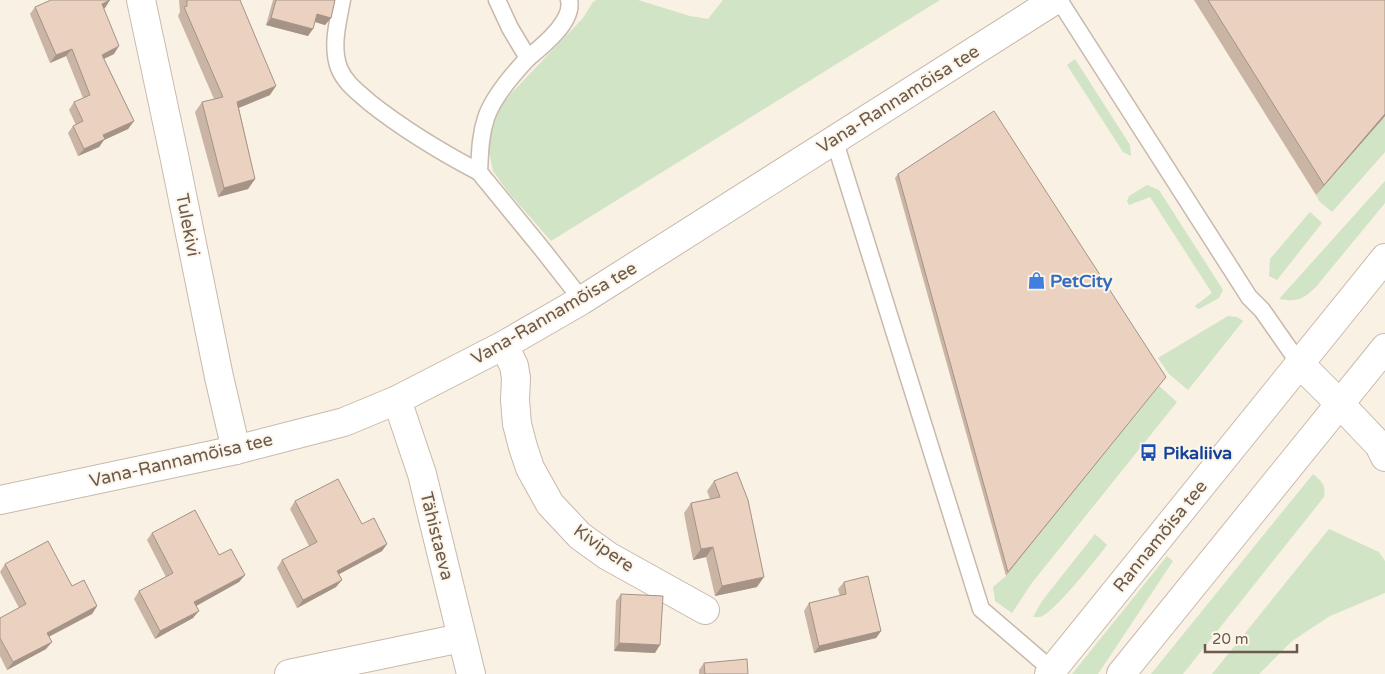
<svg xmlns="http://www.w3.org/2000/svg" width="1385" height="674" viewBox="0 0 1385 674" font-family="'Varela Round',sans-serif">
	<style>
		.green { fill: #d1e4c5 }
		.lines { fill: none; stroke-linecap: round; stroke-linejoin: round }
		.service-casing { stroke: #c8b9ac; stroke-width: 19 }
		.minor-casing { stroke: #c8b9ac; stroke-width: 30 }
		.tertiary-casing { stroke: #c8b9ac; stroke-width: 30 }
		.secondary-casing { stroke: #cbbaab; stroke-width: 30 }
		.service { stroke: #fff; stroke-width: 16 }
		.minor { stroke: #fff; stroke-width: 28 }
		.tertiary { stroke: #fff; stroke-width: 28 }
		.secondary { stroke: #fff; stroke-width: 28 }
		.wall { fill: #cab5a5 }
		.shaded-wall { fill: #a49386 }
		.building { fill: #ebd2c0; stroke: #a49386 }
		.labels { text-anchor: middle; stroke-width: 4; stroke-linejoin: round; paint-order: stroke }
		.street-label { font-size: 18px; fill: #6e5a4d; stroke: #fcf6ea }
		.shop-label { font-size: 18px; font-weight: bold; fill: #366cbe; stroke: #fcf6ea; text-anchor: start }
		.transit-label { font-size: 18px; font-weight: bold; fill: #164399; stroke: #fcf6ea; text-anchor: start }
	</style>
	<rect width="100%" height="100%" fill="#f9f1e4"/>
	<g class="green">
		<path d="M597,0h41l52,16 18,3 15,-19h217l-389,241 -42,-48 -16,-22 -5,-25 2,-20 13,-24 80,-84 10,-16z"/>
		<path d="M1075,59l55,86 1,11 -8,-4 -56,-87z"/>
		<path d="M1385,116v36l-53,60 -13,-11 -3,-6z"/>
		<path d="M1385,181v22l-70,85c-14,12 -17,14 -36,11z"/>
		<path d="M1147,185l12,5 64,100 -4,8 -20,11 -4,-2 1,-2 16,-12 -62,-96 -21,8 -2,-4 2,-5z"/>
		<path d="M1310,212l12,11 -45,57 -8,-4 1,-17z"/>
		<path d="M1228,316l9,1 6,4 -55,69 -19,-16 -11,-16z"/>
		<path d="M1159,386l18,16 -146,182 -19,29 -17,-12 -2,-14 13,-11z"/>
		<path d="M1313,474c9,8 13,10 11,23l-141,177h-32z"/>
		<path d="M1329,529l50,23 6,9v32l-55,23 -38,25 -33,33h-47z"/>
		<path d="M1095,534l12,11c-10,13 -54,69 -67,72 0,0 -7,0 -7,0l9,-16z"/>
		<path d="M1167,556l6,5 -75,113h-26z"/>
	</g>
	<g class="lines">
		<defs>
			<g id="service">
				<path d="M342,0c-4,21 -11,47 -3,68 6,15 19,24 30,34 34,27 72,50 110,70"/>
				<path d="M497,0l13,28 18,30c-15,16 -35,39 -42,60 -6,18 -6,36 -7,54l63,77 40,51"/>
				<path d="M1059,0l190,297 13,13 37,53"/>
				<path d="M528,58c15,-12 46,-37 41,-58"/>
				<path d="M834,139l147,470 71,61"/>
			</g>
			<g id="minor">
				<path d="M141,0l33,155 45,222 17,73"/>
				<path d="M504,345l10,21 2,12 -1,22 2,24 6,23 7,21 20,36 30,32 28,20 97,54"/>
				<path d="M1299,363l41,41 39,41 6,12"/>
				<path d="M397,400l25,74 49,200"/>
				<path d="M289,674l172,-36"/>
			</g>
			<path id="tertiary" d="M0,500l236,-50 108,-28 53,-22 107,-55 78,-45 473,-300"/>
			<g id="secondary">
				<path d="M1049,674l336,-416"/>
				<path d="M1121,674l264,-326"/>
			</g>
		</defs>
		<use href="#service" class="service-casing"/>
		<use href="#minor" class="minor-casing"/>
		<use href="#tertiary" class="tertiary-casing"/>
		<use href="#secondary" class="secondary-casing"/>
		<use href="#service" class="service"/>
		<use href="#minor" class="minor"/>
		<use href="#tertiary" class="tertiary"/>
		<use href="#secondary" class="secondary"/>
	</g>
	<g class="wall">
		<path d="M179,0h61l30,95 -31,13 16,71 -7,10 -30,8 -23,-85 7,-10 12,-3 -36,-83 2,-4z"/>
		<path d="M273,0h62l-4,18 -6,7 -10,-3 -7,14 -42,-11z"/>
		<path d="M1194,0h191v116l-69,79z"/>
		<path d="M35,7l70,1 -2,1 11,45 -10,5 30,62 -6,8 -24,11 -5,7 -21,9 -10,-23 5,-7 3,-1 -7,-15 5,-8 9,-4 -17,-42 -16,7 -20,-49z"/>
		<path d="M898,174l268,203 -160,199 -111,-398z"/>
		<path d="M714,481l43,106 -42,9 -9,-39 -13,3 -9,-47 7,-10 19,-4 -3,-8z"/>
		<path d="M295,501l67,23 25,20 -5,7 -43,23 -3,13 -39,21 -20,-40 5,-8 27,-14 -19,-37z"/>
		<path d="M152,533l67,22 26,20 -6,7 -43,24 -3,12 -38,21 -21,-40 5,-8 27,-14 -19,-37z"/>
		<path d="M5,564l67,22 25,20 -5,8 -43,23 -3,12 -39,21 -7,-14v-38l19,-10 -19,-36z"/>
		<path d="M844,582l37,49 -5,7 -62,15 -10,-42 5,-8 31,-7 -2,-7z"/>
		<path d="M621,594l34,59 -41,-2 2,-50z"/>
		<path d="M704,663l44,11h-49v-4z"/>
	</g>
	<g class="shaded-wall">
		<path d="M110,0l-5,8 -9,4 6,-8z"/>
		<path d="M317,14l14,4 -6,7 -13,-4z"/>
		<path d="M271,18l42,11 -5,7 -42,-11z"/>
		<path d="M119,46l-5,8 -17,8 5,-7z"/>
		<path d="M72,49l-6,7 -16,7 6,-8z"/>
		<path d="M276,86l-6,9 -39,16 6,-9z"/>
		<path d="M1385,114v2l-69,79 8,-10z"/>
		<path d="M134,121l-6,8 -24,11 -5,7 -21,9 6,-7 19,-14z"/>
		<path d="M255,179l-7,10 -30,8 6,-9z"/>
		<path d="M387,544l-5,7 -50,27 5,-7z"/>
		<path d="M713,547l-7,10 -13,3 8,-11z"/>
		<path d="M245,575l-6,7 -50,28 5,-8z"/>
		<path d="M764,577l-7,10 -42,9 7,-10z"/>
		<path d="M342,580l-6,7 -39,21 6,-8z"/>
		<path d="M97,606l-5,8 -50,26 5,-7z"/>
		<path d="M199,611l-6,7 -38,21 5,-8z"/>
		<path d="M881,631l-5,7 -62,15 5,-7z"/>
		<path d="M52,642l-6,7 -39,21 6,-8z"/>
		<path d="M619,643l41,2 -5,8 -41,-2z"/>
	</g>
	<g class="building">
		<path d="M51,0h59l-8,4 17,42 -17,9 32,66 -31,14 2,4 -21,10 -11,-23 10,-5 -9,-19 16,-7 -18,-46 -16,6 -21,-48z"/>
		<path d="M187,0h53l36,86 -39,16 18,77 -31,9 -22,-86 21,-5 -39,-90 3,-1z"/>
		<path d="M276,0h59l-4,18 -14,-4 -4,15 -42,-11z"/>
		<path d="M1208,0h177v114l-61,71z"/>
		<path d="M994,111l172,266 -158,195 -110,-398z"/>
		<path d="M737,472l11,28 16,77 -42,9 -9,-39 -12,2 -10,-46 29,-6 -6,-16z"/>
		<path d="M338,479l24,45 12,-6 13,26 -50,27 5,9 -39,20 -21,-40 35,-18 -22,-41z"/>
		<path d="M195,510l24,45 12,-6 14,26 -51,27 5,9 -39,20 -21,-40 34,-18 -21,-40z"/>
		<path d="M48,541l24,45 12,-6 13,26 -50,27 5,9 -39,20 -13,-24v-20l26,-14 -21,-40z"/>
		<path d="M868,576l13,55 -62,15 -10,-43 37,-9 -2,-12z"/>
		<path d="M621,594l42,2 -3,49 -41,-2z"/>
		<path d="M747,659l1,15h-43l-1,-11z"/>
	</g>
	<defs>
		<symbol id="shop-bare" viewBox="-9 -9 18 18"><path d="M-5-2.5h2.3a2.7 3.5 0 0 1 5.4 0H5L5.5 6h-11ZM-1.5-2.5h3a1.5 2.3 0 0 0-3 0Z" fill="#3f7fe0" stroke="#fcf6ea" stroke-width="2.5" paint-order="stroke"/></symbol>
		<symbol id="bus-bare" viewBox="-9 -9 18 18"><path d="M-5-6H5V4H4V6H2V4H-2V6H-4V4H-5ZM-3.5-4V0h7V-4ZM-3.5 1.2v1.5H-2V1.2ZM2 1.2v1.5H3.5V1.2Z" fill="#1a4fb4" stroke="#fcf6ea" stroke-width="2.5" paint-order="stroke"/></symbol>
	</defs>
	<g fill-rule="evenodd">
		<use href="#shop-bare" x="1024" y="268" width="25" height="25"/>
		<use href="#bus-bare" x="1136" y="440" width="25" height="25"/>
	</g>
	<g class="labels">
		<g class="street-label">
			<text transform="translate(898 99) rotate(-32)" y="6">Vana-Rannamõisa tee</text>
			<text transform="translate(188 225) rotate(79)" y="6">Tulekivi</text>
			<text transform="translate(554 313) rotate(-30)" y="6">Vana-Rannamõisa tee</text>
			<text transform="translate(181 460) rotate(-13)" y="6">Vana-Rannamõisa tee</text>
			<text transform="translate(437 536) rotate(76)" y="6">Tähistaeva</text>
			<text transform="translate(1160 536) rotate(-51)" y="6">Rannamõisa tee</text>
			<text transform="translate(604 548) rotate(35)" y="6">Kivipere</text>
		</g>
		<g class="shop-label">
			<text x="1050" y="287">PetCity</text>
		</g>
		<g class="transit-label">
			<text x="1163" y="459">Pikaliiva</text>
		</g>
	</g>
	<path d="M1205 644v8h92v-8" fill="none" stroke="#6e5a4d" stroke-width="2.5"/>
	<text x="1212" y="644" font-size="15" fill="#6e5a4d" stroke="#fcf6ea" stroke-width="4" paint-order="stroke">20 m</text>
</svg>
